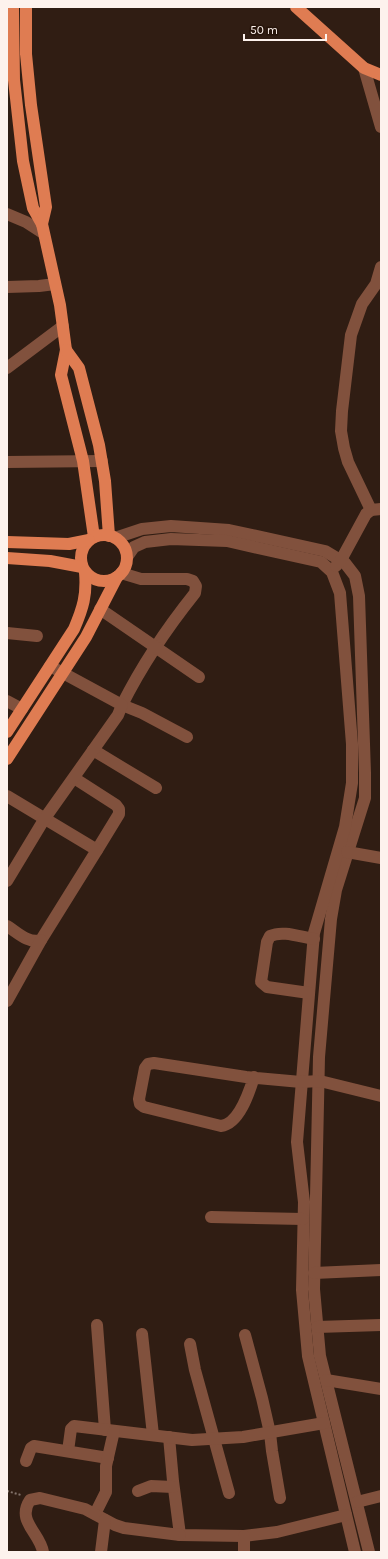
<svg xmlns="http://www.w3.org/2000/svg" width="388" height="1559" viewBox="0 0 388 1559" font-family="Karla,sans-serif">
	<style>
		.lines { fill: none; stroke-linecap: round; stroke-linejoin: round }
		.path { stroke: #83736b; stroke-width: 2; stroke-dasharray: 2 2; stroke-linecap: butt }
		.minor { stroke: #81513d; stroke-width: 12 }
		.major { stroke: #df7c52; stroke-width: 12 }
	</style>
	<rect width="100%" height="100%" fill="#301d13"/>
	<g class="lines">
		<path class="path" d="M7,1491l14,4"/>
		<g class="minor">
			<path d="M364,68l17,59"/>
			<path d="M7,214l19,8 17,11"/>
			<path d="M7,287l32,-1 16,-2"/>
			<path d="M7,368l56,-42"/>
			<path d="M7,462l95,-1"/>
			<path d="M371,510l-23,-48 -4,-14 -3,-17 1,-20 9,-76 11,-31 14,-20 5,-17"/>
			<path d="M115,538l27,-9 29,-3 58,4 96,21 20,12 10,13 4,20 6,177v25l-29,92 -5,29 -12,138 -5,232 6,67 49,196"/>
			<path d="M127,557l7,-10 11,-5 26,-3 56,2 94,21 11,10 8,21 12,151v39l-7,44 -31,106 -17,209 7,60 -2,88 6,66 47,196"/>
			<path d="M336,566l5,-6 25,-46 5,-4 10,-1"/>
			<path d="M121,573l20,6h46l6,2 3,5 -1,7c-28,35 -53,72 -73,112l20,8 45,24"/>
			<path d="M100,609l99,68"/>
			<path d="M7,633l30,3"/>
			<path d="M7,701l15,8"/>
			<path d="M93,750l63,38"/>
			<path d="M74,778l42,27 3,4v5l-22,36"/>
			<path d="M7,796l90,54 -56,90c-13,4 -24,-8 -34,-14"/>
			<path d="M347,852l34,6"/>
			<path d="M7,881l38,-63 73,-103 4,-10 -72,-39"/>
			<path d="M309,993l-42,-6 -6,-5 6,-40 3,-6c13,-6 30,1 44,3"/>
			<path d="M7,1001l34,-61"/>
			<path d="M254,1077c-5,16 -15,47 -33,49l-77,-19 -4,-3 -1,-5 6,-31 3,-4 6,-1 92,14 55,5 19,-1 61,15"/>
			<path d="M211,1217l92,2"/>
			<path d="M314,1273l67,-3"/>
			<path d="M97,1325l8,105"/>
			<path d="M317,1327l64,-2"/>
			<path d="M142,1334l11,101"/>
			<path d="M245,1335l17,63 8,35 2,18 8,47"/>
			<path d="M190,1344l5,26 34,123"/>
			<path d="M326,1380l55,9"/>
			<path d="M169,1437l4,44 7,54 64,1 33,-4 69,-17"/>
			<path d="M68,1451l3,-22 3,-3 118,14 51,-3 81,-14"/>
			<path d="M26,1461l5,-13 3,-2 74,12"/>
			<path d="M138,1491l13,-5 22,1"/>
			<path d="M357,1502l24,-6"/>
			<path d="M95,1514l11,-22v-26l8,-35"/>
			<path d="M244,1536v16"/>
			<path d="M43,1552c-3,-19 -27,-31 -13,-52l10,-2 45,11 30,16 9,3 56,7"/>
			<path d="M101,1552l4,-32"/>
		</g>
		<g class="major">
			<path d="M13,7l1,73 9,81 10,47 9,16"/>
			<path d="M26,7v47l5,51 15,102 -4,17 18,81 6,45 -5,25 22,86 11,76"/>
			<path d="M296,7l68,61 17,7"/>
			<path d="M66,350l13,18 20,77 6,36 4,55"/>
			<circle cx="104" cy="558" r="23"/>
			<path d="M7,542l62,2 20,-4"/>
			<path d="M7,558l43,3 32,6"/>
			<path d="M7,732l67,-103c9,-21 13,-34 11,-57"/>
			<path d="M7,759l79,-122 31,-60"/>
		</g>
	</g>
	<rect width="388" height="1559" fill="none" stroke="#fdf2ed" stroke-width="16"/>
	<path d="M244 34v6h82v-6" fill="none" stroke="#fdf2ed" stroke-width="2"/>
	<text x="250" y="34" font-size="12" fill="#fdf2ed" stroke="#26140a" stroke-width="3" paint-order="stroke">50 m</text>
</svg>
